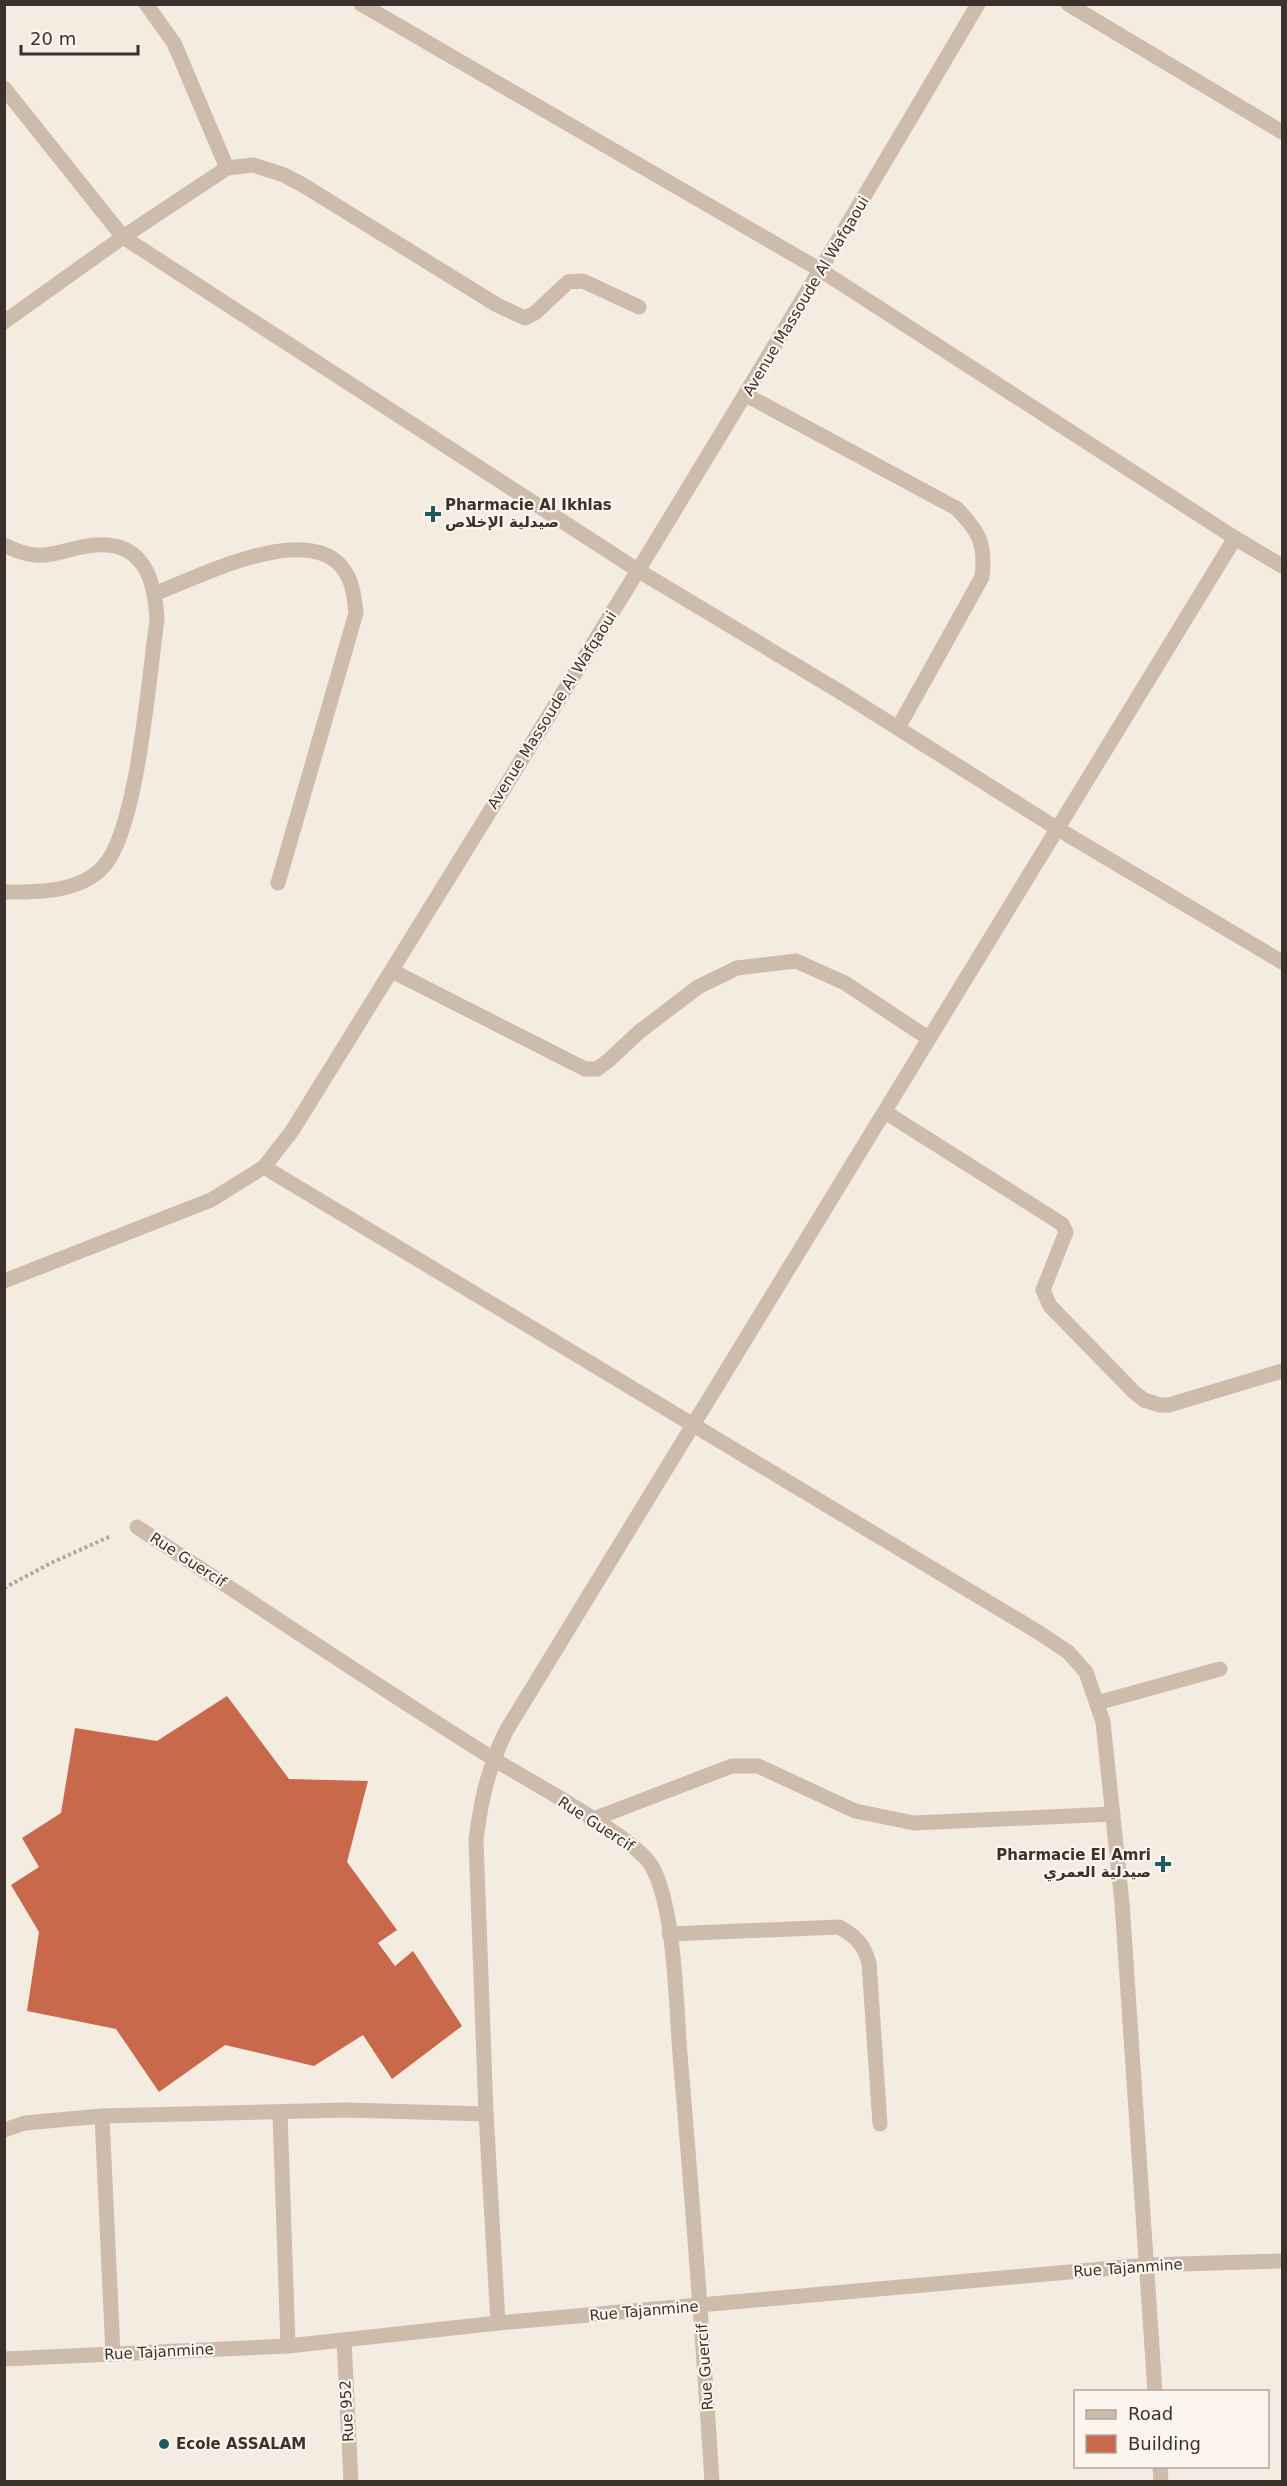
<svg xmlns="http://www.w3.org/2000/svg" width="1287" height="2486" viewBox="0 0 1287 2486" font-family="'DejaVu Sans','Noto Naskh Arabic',sans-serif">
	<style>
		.building { fill: #c8694b }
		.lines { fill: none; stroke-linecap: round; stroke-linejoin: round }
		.path { stroke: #b9a596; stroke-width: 4; stroke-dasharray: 3 3; stroke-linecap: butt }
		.lane { stroke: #cdbbac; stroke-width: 15 }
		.street { stroke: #cdbbac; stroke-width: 15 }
		.poi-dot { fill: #1f5a5e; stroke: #fbf5ee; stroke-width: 2 }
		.labels { text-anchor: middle; stroke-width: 4.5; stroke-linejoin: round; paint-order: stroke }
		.street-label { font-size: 15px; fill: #3b302b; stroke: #fbf5ee }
		.poi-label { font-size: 15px; font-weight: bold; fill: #3b302b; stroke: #fbf5ee; text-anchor: start }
	</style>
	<rect width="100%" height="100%" fill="#f4ebe1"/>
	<path class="building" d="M227,1696l62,83 79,2 -21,81 50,68 -19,13 17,23 18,-15 49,75 -70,53 -29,-44 -49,31 -89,-21 -66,47 -43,-63 -89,-18 12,-79 -28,-47 28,-18 -17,-29 39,-25 14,-85 82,13z"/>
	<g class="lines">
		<path class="path" d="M4,1588l47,-25 60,-27"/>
		<g class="lane">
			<path d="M746,395l210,113c23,23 30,36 26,69l-84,151"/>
			<path d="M1097,1703l123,-34"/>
		</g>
		<g class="street">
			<path d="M146,4l28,39 53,125"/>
			<path d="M361,4l461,267 413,267 47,28"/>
			<path d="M1068,4l214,128"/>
			<path d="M4,88l119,149 516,334 203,122 216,136 224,133"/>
			<path d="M4,322l119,-85 104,-69 26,-3 31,10 19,10 194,120 28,13 10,-5 33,-31 15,-1 56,26"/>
			<path d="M4,545c10,5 20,9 31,10 20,2 40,-9 60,-10 49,-4 60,35 62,75 -8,54 -19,208 -53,246 -24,27 -67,26 -100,26"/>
			<path d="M156,593c43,-16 147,-70 185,-27 12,14 13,30 15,47l-78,270"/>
			<path d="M392,971l193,98h12l12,-9 30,-28 59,-45 39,-19 59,-7 49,22 83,55"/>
			<path d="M885,1112l177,112 4,8 -23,58 7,16 84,86 10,8 16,5h9l113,-34"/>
			<path d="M264,1167l774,465 30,20 18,20 17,50 19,181 33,489"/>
			<path d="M4,1281l207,-81 53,-33 28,-36c232,-374 463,-747 686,-1127"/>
			<path d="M137,1527c120,78 238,158 360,234 32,20 137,76 154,104 24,40 25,140 29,189 12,142 23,285 32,428"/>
			<path d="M591,1820l141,-54h26l97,45 59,12 199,-9"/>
			<path d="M669,1934l170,-7c17,9 25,18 30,36l11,161"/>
			<path d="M280,2113l8,233"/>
			<path d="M102,2116l11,238"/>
			<path d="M4,2130l21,-7 77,-7 246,-6 138,4"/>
			<path d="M498,2323l-12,-209 -10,-274c5,-41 12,-71 30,-109l729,-1193"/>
			<path d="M344,2340l7,142"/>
			<path d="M4,2359l284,-13 210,-23 649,-58 135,-4"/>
			<path d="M1160,2466l1,16"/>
		</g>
	</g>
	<g class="poi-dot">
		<path d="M430 505h6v6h6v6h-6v6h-6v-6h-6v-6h6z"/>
		<path d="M1160 1855h6v6h6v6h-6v6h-6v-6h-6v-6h6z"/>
		<circle cx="164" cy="2444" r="6"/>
	</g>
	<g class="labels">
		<g class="street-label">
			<text transform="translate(806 296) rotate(-59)" y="5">Avenue Massoude Al Wafqaoui</text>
			<text transform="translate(552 710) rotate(-58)" y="5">Avenue Massoude Al Wafqaoui</text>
			<text transform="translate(188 1560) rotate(33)" y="5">Rue Guercif</text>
			<text transform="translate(596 1824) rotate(33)" y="5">Rue Guercif</text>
			<text transform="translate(1128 2268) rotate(-4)" y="5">Rue Tajanmine</text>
			<text transform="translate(644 2311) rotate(-5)" y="5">Rue Tajanmine</text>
			<text transform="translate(159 2352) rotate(-3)" y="5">Rue Tajanmine</text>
			<text transform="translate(705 2367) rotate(-94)" y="5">Rue Guercif</text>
			<text transform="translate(347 2411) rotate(-93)" y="5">Rue 952</text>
		</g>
		<g class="poi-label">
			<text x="445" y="510">Pharmacie Al Ikhlas<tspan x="445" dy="17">صيدلية الإخلاص</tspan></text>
			<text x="1151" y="1860" text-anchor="end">Pharmacie El Amri<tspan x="1151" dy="17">صيدلية العمري</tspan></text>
			<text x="176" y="2449">Ecole ASSALAM</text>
		</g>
	</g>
	<rect width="1287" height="2486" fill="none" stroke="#3b302b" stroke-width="12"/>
	<rect x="1074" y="2390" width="195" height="78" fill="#fbf5ee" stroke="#aea6a0" stroke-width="1.5"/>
	<rect x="1086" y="2410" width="30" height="9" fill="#cdbbac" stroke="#aea6a0" stroke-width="1.5"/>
	<text x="1128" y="2420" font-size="18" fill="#3b302b">Road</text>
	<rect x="1086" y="2435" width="30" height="18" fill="#c8694b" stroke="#aea6a0" stroke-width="1.5"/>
	<text x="1128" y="2450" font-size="18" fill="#3b302b">Building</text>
	<path d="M21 45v9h117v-9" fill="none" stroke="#3b302b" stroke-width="3"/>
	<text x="30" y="45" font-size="18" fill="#3b302b" stroke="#fbf5ee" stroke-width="4.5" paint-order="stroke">20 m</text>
</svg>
